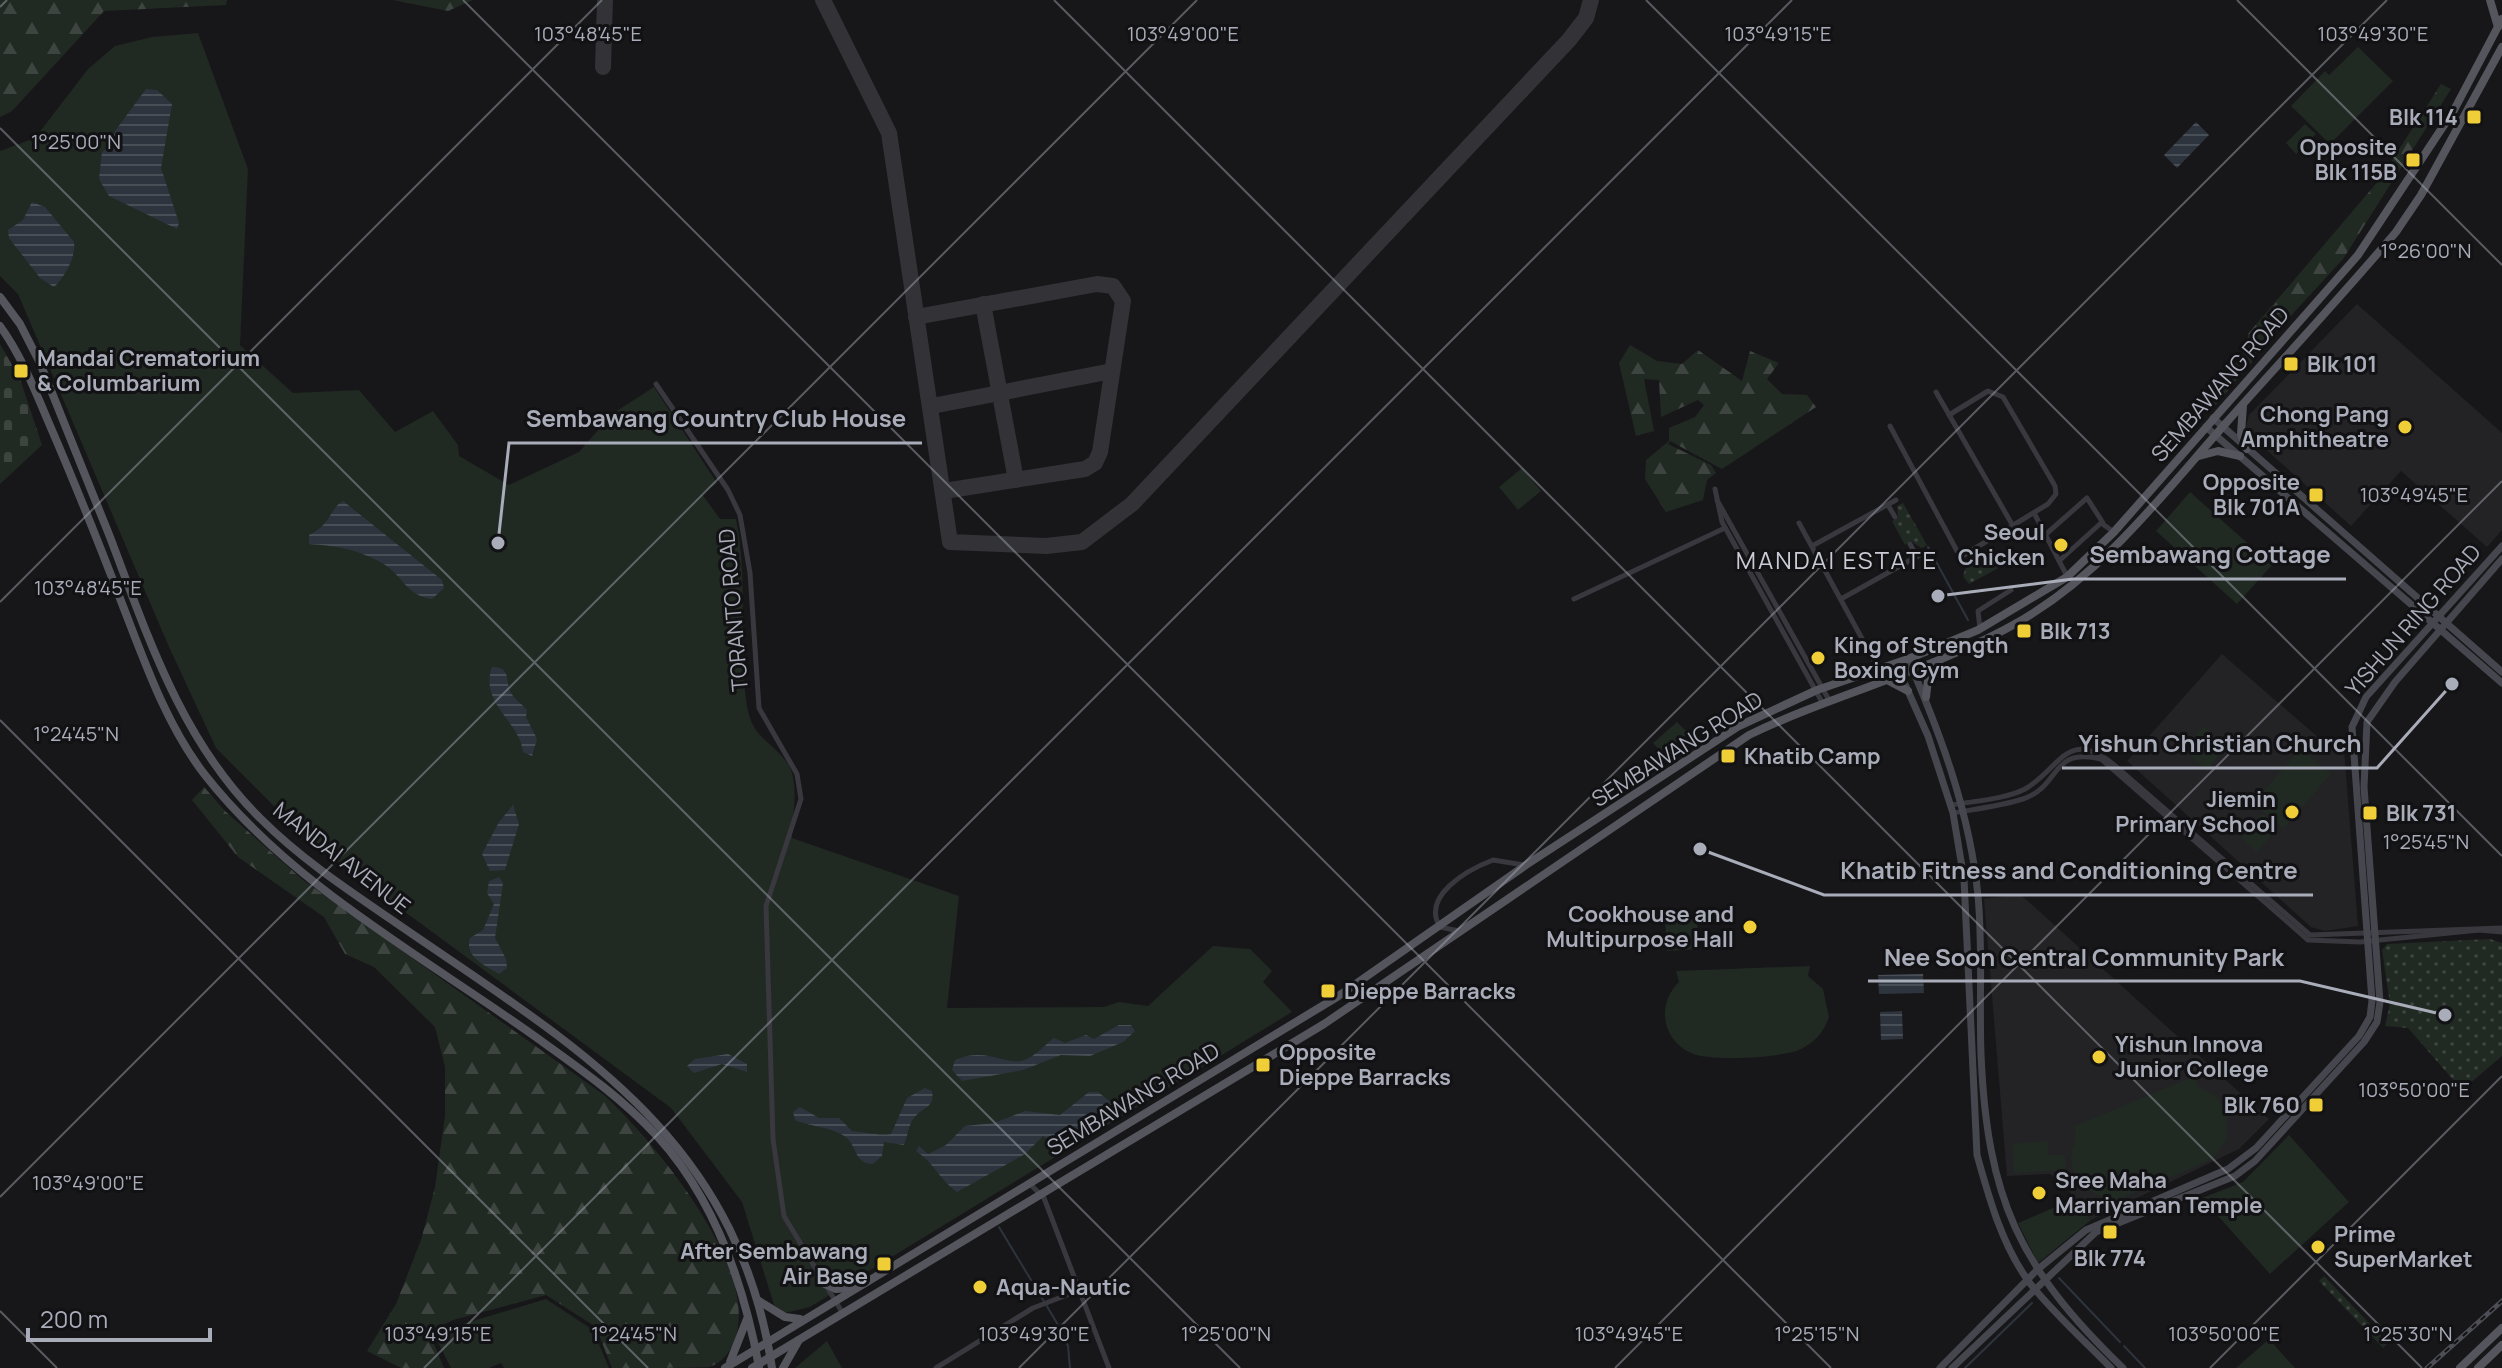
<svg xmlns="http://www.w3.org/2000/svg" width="2502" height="1368" viewBox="0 0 2502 1368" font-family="Manrope,sans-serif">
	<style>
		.built { fill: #232326 }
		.grass { fill: #212923 }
		.forest { fill: url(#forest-firs) }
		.cemetery { fill: url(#cemetery-stones) }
		.park { fill: url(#park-dots) }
		.water { fill: url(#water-rules) }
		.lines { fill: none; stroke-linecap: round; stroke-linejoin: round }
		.stream { stroke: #2d343d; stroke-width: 2 }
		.taxiway { stroke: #323237; stroke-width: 16 }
		.minor { stroke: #38383e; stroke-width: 5 }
		.secondary { stroke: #46474e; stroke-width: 7 }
		.primary { stroke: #54555d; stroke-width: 8 }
		.rail-casing { stroke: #4d4e55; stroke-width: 5 }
		.rail { stroke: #121214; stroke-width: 2; stroke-dasharray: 6; stroke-linecap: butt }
		.ticks { fill: none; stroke: #a9acb9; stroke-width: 2; stroke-opacity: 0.45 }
		.poi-dot { fill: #f0ce38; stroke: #121214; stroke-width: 3 }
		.labels { text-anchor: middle; stroke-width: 6; stroke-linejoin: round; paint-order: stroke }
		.poi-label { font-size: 22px; font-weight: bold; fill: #a9acb9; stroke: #121214; text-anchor: start }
		.street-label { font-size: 22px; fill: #a9acb9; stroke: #121214 }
		.neighbourhood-label { font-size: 24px; letter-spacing: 2px; fill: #cacbd5; stroke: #121214 }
		.ticks-label { font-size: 20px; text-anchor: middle; fill: #a9acb9; stroke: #121214; stroke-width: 6; stroke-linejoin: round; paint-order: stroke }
		.leader { fill: none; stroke: #a9acb9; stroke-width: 3 }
		.callout-dot { fill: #a9acb9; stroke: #121214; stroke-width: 3 }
		.callout-label { font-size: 24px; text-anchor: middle; font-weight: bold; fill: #a9acb9; stroke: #121214; stroke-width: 6; stroke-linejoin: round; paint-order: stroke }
	</style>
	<defs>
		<pattern id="forest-firs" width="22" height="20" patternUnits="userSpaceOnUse" patternTransform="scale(2)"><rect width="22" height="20" fill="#212923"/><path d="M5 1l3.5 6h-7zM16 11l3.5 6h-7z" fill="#3e4541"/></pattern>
		<pattern id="cemetery-stones" width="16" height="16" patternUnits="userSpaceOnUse" patternTransform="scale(2)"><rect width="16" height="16" fill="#212923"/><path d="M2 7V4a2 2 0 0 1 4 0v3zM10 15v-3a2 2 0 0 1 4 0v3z" fill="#3e4541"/></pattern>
		<pattern id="park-dots" width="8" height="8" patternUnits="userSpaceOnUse" patternTransform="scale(2)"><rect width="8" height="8" fill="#212923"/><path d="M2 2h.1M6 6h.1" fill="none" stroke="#3e4541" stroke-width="1.8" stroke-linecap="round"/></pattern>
		<pattern id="water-rules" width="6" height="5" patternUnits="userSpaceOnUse" patternTransform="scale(2)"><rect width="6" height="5" fill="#2d343d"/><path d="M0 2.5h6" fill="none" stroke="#494f57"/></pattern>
	</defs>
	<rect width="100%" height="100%" fill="#171719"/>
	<g class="built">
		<path d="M2357,304l145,129v97l-15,17 -86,-76 -50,55 -100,-90 -5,-10 3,-11z"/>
		<path d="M2222,654l97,84 24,-1 15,189 -33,5 -14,-4 -184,-166z"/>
		<path d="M2020,894l249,225 -30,30 -148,71 -25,-33 -16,-13 -43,2 -23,-277z"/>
	</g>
	<g class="grass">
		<path d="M198,33l50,136 -8,176 53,48 66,-3 36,42 38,-21 25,34 1,11 50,29 70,-33 33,-38 42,-27 63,96 -15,11 18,25h16c12,59 3,120 10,180 5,41 22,37 42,65 12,19 4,53 4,74l167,58 -12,112 157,-1 15,-5 29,4 65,-60 37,3 22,22 -9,11 29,30 -482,295 -25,6 -11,-8 -32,-103 -71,-94 -361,-266 -94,-94 -47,-101 -151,-353 -18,-18v-125l35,-13 53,-69 27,-23 37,-9z"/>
		<path d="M2358,47l35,34 -63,63 -39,-38 34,-35 4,4z"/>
		<path d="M2305,124l11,10 -20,20 -10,-11z"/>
		<path d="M1522,468l19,23 -23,19 -19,-23z"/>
		<path d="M2190,492l82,73 -35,39 -81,-73z"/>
		<path d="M1677,722l11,11 -24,22 -11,-12z"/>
		<path d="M2203,726l24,20 -20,24 -24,-20z"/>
		<path d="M2301,748l30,26 -48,55 -30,-26z"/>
		<path d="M2262,813l16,14 -21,25 -16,-14z"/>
		<path d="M1697,918l2,31 -32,2 -2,-31z"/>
		<path d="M1810,966l-2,10 15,13 6,28c-5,15 -14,25 -28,32 -18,9 -92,13 -110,4 -29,-13 -35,-49 -12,-71l-3,-11z"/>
		<path d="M2195,1076l3,10 19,11 10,18v23l-8,13 -6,8 -99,42c-23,-6 -48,-22 -42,-50 2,-10 6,-14 2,-25z"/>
		<path d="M2289,1135l60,67 -79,72 -68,-76 41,-16z"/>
		<path d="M2048,1141v14h17l1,15 -52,3 -2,-30z"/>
		<path d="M2074,1199l17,21 -53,43 -20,-40z"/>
		<path d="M546,1299l47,31 16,38h-105l-3,-5 -12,5h-38l-18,-35z"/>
		<path d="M2269,1339l26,29h-59z"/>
		<path d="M827,1341l15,27h-47z"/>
	</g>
	<g class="forest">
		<path d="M0,0h227l-1,5 -122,6 -92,100 -12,6z"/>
		<path d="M393,0h80l-25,11z"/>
		<path d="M2441,84l10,5 -108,170 -57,62 -22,17 -12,24 -40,47 -4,-8 39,-54 1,-13 132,-155z"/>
		<path d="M1630,345l27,16 25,3 16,-14 44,31 8,-30 29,12 -12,16 15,15 25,1 9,12 -94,62 -52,-28 -2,3 43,21 5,8 -9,7 -4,20 -37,12 -21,-33 1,-19 23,-19v-13l26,-11 9,-12 -6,-5 -37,17 -2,-37 -15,-1 10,52 -18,5 -17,-73z"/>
		<path d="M204,787l21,24 78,69 301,215c50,46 159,176 130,247 -5,11 -12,21 -25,25 -16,1 -76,1 -97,1l-16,-41 -50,-32 -93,25 -24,12 15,36h-43l-34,-17 29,-47 25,-64 14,-53 10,-71v-49l-10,-40 -61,-60 -29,-13 -21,-37 -86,-60 -46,-57z"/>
	</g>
	<path class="cemetery" d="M0,344l20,35 22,66 -42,39z"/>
	<g class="park">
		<path d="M1903,503l24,42 -6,3 -10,-7 -6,4 -13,-24 6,-3 -1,-12z"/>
		<path d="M1992,548l10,18 -33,18 -6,-8 5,-15z"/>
		<path d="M2490,939l12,4v113l-40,34 -54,-62 -23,-2 5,-22 -8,-54 5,-6z"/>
		<path d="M2324,1276l64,67 -5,5 -64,-67z"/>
	</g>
	<g class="water">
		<path d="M146,89l11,1 15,14 -11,64 18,55 -2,6 -68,-33 -10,-17 3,-27 11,-9 2,-12z"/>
		<path d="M2196,122l13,13 -32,33 -13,-13z"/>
		<path d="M32,202l13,5 29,35c2,15 -9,35 -20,45l-14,-9 -31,-40 -1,-8 15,-10z"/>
		<path d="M343,501l99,79 2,8 -12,11c-26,-3 -29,-24 -50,-36 -25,-14 -46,-17 -73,-19v-9c23,-11 20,-26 34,-34z"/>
		<path d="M492,667c22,0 11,17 21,29 4,5 9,8 14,14l-1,7 11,22 -5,17 -9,-4c-3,-31 -44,-48 -31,-85z"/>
		<path d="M513,805l6,19 -14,46 -15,1 -8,-17 17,-32z"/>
		<path d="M499,877l4,6 -8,55 11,21 1,9 -8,6c-14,-9 -35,-17 -29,-36l13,-8 11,-26 -7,-11 2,-12z"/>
		<path d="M1923,974l1,19 -45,1 -1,-19z"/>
		<path d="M1902,1011l1,28 -22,1 -1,-28z"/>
		<path d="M1119,1025h12l4,6 -12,11 -33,14 -29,-1 -38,15 -61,11 -10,-11 3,-10c35,-15 53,10 74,-2 9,-5 17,-14 25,-20l11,5 21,-8 8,4z"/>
		<path d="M728,1054l19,10v8l-25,-8 -28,9 -7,-7 8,-7z"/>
		<path d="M925,1088l7,3c3,18 -9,15 -18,27 -6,7 -6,18 -10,27l-20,-3 -2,14 -9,8c-18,0 -16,-16 -25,-25 -12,-12 -38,-12 -53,-19l-2,-8 7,-5 19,11h20l13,13c14,1 25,5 39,3l16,-36z"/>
		<path d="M1089,1092h9l16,13 -19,9 -32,28h-12l-8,-6 -18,18 -68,38c-17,-12 -23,-29 -41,-41l3,-5 9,8 18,-9 19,-19 29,-3 31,-12 35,4z"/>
	</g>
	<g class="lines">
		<g class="stream">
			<path d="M1928,547l40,73"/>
			<path d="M999,1227l61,101 8,18 2,22"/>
			<path d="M2059,1278l61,64"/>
			<path d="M2124,1346l21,22"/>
			<path d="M1965,1368l67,-65"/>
		</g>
		<g class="taxiway">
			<path d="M823,0l66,133 61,409 96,4 36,-4 50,-38 437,-464 17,-22 5,-18"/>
			<path d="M603,67l2,-67"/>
			<path d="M983,304l33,176"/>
			<path d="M916,317l181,-33 16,2 10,15 -23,151 -5,11 -10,6 -141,22"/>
			<path d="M932,406l180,-35"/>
		</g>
		<g class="minor">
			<path d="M656,384l72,106 12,25 10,58 9,135 38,66 4,25 -35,107 7,233 11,77 58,96"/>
			<path d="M1936,392l77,134"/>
			<path d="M1890,426l67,125 7,4 84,-51 8,-10 -1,-8 -52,-89 -15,-6 -39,24"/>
			<path d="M1715,489l7,33 100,180"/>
			<path d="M1717,500l112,200"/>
			<path d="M1888,505l7,12"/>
			<path d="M2034,513l33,63"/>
			<path d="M1799,523l79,145"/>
			<path d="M2045,535l42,-37 16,25"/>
			<path d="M1910,544l7,13"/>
			<path d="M1812,546l84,-46"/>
			<path d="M2059,561l42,-38 13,9"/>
			<path d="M1574,599l151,-71"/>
			<path d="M1841,599l84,-47"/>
			<path d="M1980,629l-2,-18 33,-21"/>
			<path d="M1952,805c22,-4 54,-6 73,-16 35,-20 42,-62 88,-25l197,171 192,-7"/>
			<path d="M1953,813c23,-4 48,-7 70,-14 39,-13 26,-52 78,-40l207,181 52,2 119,-12 23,2"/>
			<path d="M1459,931l-19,-4c-19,-31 27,-57 53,-67l31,5"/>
			<path d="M1030,1184l14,14 65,170"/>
			<path d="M936,1368l97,-60 47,-18"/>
		</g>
		<g class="secondary">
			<path d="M2213,418l289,254"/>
			<path d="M2206,427l296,256"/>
			<path d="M1908,659c33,76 62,154 70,237 5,52 1,105 3,158 6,144 38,214 142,314"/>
			<path d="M1896,664l32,72 25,77 11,66 13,276c12,43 25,90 52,127 24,31 55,58 82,86"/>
			<path d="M1940,1368l97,-98 49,-40 142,-61 28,-21 103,-112 11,-19 2,-16 -20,-274 14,-30 136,-151"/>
			<path d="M1952,1368l144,-136 139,-56 20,-15 109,-119 13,-20 3,-20 -16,-215 3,-65 28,-40 107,-123"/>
		</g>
		<g class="primary">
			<path d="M2490,0l8,27"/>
			<path d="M0,297l20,27 20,39c23,58 47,116 70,174 38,100 72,205 151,282 38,38 84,69 128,99 180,125 347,213 383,450"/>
			<path d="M0,326c21,29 34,62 48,95 26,60 50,120 73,180 23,59 45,124 84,174 88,112 221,183 335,265 42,30 83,59 118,97 57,63 86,148 101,230"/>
			<path d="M2243,405l-2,29 6,15"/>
			<path d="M2199,456l19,-5 22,5"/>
			<path d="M1889,681l19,10"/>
			<path d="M1926,697l2,-17 12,-20"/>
			<path d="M823,1283l13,6 13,-1"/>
			<path d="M759,1301l26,16 15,2"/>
			<path d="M730,1362l17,-43"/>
			<path d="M725,1368l612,-371 189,-132 213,-139 78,-36 91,-31 70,-29 89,-53 47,-45 244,-277 96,-145 48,-91"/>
			<path d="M752,1368l572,-344 425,-289c89,-43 187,-65 273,-115 84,-50 141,-126 204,-197 57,-64 115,-126 170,-191l25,-37 81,-148"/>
			<path d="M783,1368l16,-28"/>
			<path d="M2460,1368l42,-40"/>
			<path d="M2478,1368l24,-23"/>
		</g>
		<defs>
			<path id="rail" d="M2427,1368l75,-67"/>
		</defs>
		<use href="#rail" class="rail-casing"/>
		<use href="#rail" class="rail"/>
	</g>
	<path class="ticks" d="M463,0l1368,1368M1054,0l1368,1368M1646,0l856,856M2237,0l265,265M0,7l7,-7M0,128l1240,1240M0,602l602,-602M0,720l648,648M0,1197l1197,-1197M0,1311l57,57M424,1368l1368,-1368M1019,1368l1368,-1368M1615,1368l887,-887M2210,1368l292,-292"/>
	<g class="poi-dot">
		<rect x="2466" y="109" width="16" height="16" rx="4"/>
		<rect x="2405" y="152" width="16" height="16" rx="4"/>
		<rect x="2283" y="356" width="16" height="16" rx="4"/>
		<rect x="13" y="363" width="16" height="16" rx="4"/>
		<circle cx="2405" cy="427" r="8"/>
		<rect x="2308" y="487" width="16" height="16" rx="4"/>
		<circle cx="2061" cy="545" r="8"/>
		<rect x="2016" y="623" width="16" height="16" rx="4"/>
		<circle cx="1818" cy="658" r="8"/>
		<rect x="1720" y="748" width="16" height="16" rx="4"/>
		<circle cx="2292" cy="812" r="8"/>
		<rect x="2362" y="805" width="16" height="16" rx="4"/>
		<circle cx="1750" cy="927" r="8"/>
		<rect x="1320" y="983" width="16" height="16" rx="4"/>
		<circle cx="2099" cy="1057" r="8"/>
		<rect x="1255" y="1057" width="16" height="16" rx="4"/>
		<rect x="2308" y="1097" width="16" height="16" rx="4"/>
		<circle cx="2039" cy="1193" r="8"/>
		<rect x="2102" y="1224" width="16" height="16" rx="4"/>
		<circle cx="2318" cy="1247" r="8"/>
		<rect x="876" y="1256" width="16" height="16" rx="4"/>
		<circle cx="980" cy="1287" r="8"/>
	</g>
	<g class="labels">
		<g class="poi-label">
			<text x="2458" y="125" text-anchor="end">Blk 114</text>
			<text x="2397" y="155" text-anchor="end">Opposite<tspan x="2397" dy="25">Blk 115B</tspan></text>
			<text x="37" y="366">Mandai Crematorium<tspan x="37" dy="25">&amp; Columbarium</tspan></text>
			<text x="2307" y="372">Blk 101</text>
			<text x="2389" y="422" text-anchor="end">Chong Pang<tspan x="2389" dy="25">Amphitheatre</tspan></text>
			<text x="2300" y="490" text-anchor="end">Opposite<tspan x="2300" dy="25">Blk 701A</tspan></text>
			<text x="2045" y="540" text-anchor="end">Seoul<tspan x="2045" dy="25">Chicken</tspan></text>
			<text x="2040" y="639">Blk 713</text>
			<text x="1834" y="653">King of Strength<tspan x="1834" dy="25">Boxing Gym</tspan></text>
			<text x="1744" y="764">Khatib Camp</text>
			<text x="2276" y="807" text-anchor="end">Jiemin<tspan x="2276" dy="25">Primary School</tspan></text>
			<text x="2386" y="821">Blk 731</text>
			<text x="1734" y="922" text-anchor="end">Cookhouse and<tspan x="1734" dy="25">Multipurpose Hall</tspan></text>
			<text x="1344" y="999">Dieppe Barracks</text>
			<text x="2115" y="1052">Yishun Innova<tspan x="2115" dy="25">Junior College</tspan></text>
			<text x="1279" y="1060">Opposite<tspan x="1279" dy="25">Dieppe Barracks</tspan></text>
			<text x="2300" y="1113" text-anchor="end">Blk 760</text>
			<text x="2055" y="1188">Sree Maha<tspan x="2055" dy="25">Marriyaman Temple</tspan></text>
			<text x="2334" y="1242">Prime<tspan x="2334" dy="25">SuperMarket</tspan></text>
			<text x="868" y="1259" text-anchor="end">After Sembawang<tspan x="868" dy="25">Air Base</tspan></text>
			<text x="2110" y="1266" text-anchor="middle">Blk 774</text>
			<text x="996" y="1295">Aqua-Nautic</text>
		</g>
		<g class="street-label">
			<text transform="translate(2220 384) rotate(-49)" y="8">SEMBAWANG ROAD</text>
			<text transform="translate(733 610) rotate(-95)" y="8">TORANTO ROAD</text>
			<text transform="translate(2413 620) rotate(-49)" y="8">YISHUN RING ROAD</text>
			<text transform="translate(1677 749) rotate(-32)" y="8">SEMBAWANG ROAD</text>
			<text transform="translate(342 858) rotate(38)" y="8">MANDAI AVENUE</text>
			<text transform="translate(1133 1099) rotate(-31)" y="8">SEMBAWANG ROAD</text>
		</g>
		<g class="neighbourhood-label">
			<text x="1837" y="569">MANDAI ESTATE</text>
		</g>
	</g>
	<g class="ticks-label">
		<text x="588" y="41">103°48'45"E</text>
		<text x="1183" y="41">103°49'00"E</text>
		<text x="1778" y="41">103°49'15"E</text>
		<text x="2373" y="41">103°49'30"E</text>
		<text x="76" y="149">1°25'00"N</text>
		<text x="2426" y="258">1°26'00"N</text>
		<text x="2414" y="502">103°49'45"E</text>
		<text x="88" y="595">103°48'45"E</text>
		<text x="76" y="741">1°24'45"N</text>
		<text x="2426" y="849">1°25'45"N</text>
		<text x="2414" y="1097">103°50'00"E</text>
		<text x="88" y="1190">103°49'00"E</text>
		<text x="438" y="1341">103°49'15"E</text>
		<text x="1034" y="1341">103°49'30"E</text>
		<text x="1226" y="1341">1°25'00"N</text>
		<text x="1629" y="1341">103°49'45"E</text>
		<text x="1817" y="1341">1°25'15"N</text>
		<text x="2408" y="1341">1°25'30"N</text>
		<text x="634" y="1341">1°24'45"N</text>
		<text x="2224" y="1341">103°50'00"E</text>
	</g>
	<path class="leader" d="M498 543L509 443H922M1938 596L2073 579H2346M2452 684L2377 768H2062M1700 849L1824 895H2313M2445 1015L2300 981H1868"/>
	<g class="callout-dot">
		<circle cx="498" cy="543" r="8"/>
		<circle cx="1938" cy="596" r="8"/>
		<circle cx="2452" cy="684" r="8"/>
		<circle cx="1700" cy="849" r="8"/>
		<circle cx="2445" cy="1015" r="8"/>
	</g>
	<g class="callout-label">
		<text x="716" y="427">Sembawang Country Club House</text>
		<text x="2210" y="563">Sembawang Cottage</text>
		<text x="2220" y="752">Yishun Christian Church</text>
		<text x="2069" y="879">Khatib Fitness and Conditioning Centre</text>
		<text x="2084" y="966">Nee Soon Central Community Park</text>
	</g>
	<path d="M28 1328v12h182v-12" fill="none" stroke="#a9acb9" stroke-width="4"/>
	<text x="40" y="1328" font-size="24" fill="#a9acb9" stroke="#121214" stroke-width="6" paint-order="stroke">200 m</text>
</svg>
